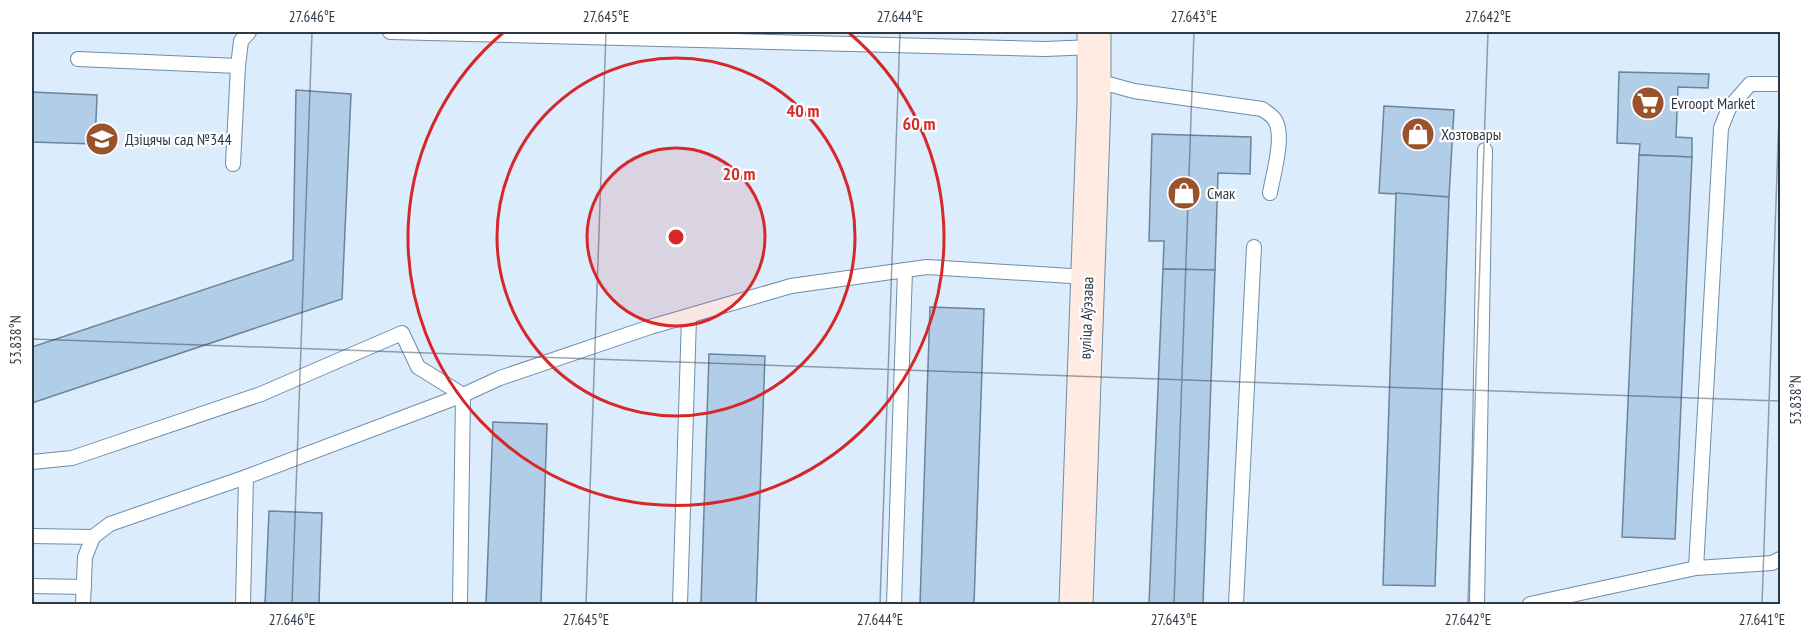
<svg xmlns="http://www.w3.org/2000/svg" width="1812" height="636" viewBox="0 0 1812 636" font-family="'PT Sans Narrow',sans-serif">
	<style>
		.building { fill: #b1cde7; stroke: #6a849c; stroke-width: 1.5 }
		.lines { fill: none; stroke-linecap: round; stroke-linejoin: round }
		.lane-casing { stroke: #718ca4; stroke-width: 16 }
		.secondary-casing { stroke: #718ca4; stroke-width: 35 }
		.lane { stroke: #fff; stroke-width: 14 }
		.secondary { stroke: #ffebe1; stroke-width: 33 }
		.ticks { fill: none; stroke: #2e3944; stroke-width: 1.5; stroke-opacity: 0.45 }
		.ring { fill: none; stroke: #d62828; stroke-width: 3 }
		.labels { text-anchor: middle; stroke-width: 4.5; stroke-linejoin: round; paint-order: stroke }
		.poi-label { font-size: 16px; fill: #2e3944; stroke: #fff; text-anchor: start }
		.street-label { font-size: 16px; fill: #2e3944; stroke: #fff }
		.centre { fill: #d62828; stroke: #fff; stroke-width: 3 }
		.ring-label { font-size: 18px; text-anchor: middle; font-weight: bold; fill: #d62828; stroke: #fff; stroke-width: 4.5; stroke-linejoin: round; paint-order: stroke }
		.neatline { fill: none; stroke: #2e3944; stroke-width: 2 }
		.ticks-label { font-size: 15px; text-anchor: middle; fill: #2e3944 }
	</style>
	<rect width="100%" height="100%" fill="#dbecfc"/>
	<g class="building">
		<path d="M1619,72l90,2 -1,14 -30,-1 -2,50 16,1v19l-53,-2 1,-11 -23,-1z"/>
		<path d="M296,90l55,4 -9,205 -310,104v-56l261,-87z"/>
		<path d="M32,92l65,3 -2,49 -63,-2z"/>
		<path d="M1384,106l70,4 -5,87 -70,-4z"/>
		<path d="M1152,134l99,3 -1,37 -32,-1 -3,97 -52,-1 1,-28h-15z"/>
		<path d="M1639,155l53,2 -17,382 -53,-2z"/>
		<path d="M1396,193l53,4 -14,389 -52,-1z"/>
		<path d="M1163,269l52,1 -12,334h-54z"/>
		<path d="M930,307l54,2 -10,295h-54z"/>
		<path d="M709,354l56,2 -9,248h-55z"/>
		<path d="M493,422l54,2 -6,180h-55z"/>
		<path d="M269,511l53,2 -3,91h-54z"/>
	</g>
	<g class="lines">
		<defs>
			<g id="lane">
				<path d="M390,32l655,17 48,-2"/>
				<path d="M78,59l160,7"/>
				<path d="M1094,80l40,11 128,18c5,4 11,6 14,13 8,17 -3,53 -6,71"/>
				<path d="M233,164l5,-98 3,-25 8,-9"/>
				<path d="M32,462l40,-4 189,-64 141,-61 16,34 45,28 -3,209"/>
				<path d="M32,536l61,1"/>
				<path d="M1696,568l25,-440 8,-20 21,-24h30"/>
				<path d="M32,586l52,1"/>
				<path d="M83,604l2,-47 8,-20 17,-13 136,-47 217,-82 37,-17 150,-51 141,-41 136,-19 160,10"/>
				<path d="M243,604l3,-127"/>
				<path d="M680,604l9,-287"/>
				<path d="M894,604l11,-334"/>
				<path d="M1236,604l18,-357"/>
				<path d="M1477,604l8,-454"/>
				<path d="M1530,604l166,-36 76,-5 8,-4"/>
			</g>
			<path id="secondary" d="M1076,604l18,-501v-71"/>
		</defs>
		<use href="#lane" class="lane-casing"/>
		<use href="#secondary" class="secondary-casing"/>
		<use href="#lane" class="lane"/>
		<use href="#secondary" class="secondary"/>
	</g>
	<path class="ticks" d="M32,339l1748,62M292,604l20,-572M586,604l20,-572M880,604l20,-572M1174,604l20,-572M1468,604l20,-572M1762,604l18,-517"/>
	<circle cx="676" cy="237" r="89" fill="#d62828" fill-opacity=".12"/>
	<g class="ring">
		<circle cx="676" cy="237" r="89"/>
		<circle cx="676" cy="237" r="179"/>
		<path d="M848 32A268 268 0 1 1 504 32"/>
	</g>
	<defs>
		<symbol id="supermarket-disc" viewBox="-11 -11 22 22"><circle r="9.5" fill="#99522c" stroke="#fff"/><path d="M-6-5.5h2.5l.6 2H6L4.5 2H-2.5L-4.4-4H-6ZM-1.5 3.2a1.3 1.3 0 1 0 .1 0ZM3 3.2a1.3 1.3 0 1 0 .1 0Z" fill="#fff"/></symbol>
		<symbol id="shop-disc" viewBox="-11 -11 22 22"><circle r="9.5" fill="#99522c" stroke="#fff"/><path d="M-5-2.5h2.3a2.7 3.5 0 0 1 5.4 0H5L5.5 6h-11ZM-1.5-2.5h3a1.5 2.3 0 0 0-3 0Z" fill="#fff"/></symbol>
		<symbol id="school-disc" viewBox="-11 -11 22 22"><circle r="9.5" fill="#99522c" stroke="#fff"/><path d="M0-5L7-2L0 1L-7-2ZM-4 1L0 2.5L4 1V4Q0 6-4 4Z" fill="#fff"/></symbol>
	</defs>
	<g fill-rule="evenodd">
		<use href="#supermarket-disc" x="1629" y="84" width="38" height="38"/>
		<use href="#shop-disc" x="1399" y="115" width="38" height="38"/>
		<use href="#school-disc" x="83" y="120" width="38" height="38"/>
		<use href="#shop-disc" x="1165" y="174" width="38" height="38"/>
	</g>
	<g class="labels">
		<g class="poi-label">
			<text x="1671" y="109">Evroopt Market</text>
			<text x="1441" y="140">Хозтовары</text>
			<text x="125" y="145">Дзіцячы сад №344</text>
			<text x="1207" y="199">Смак</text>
		</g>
		<g class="street-label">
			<text transform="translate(1086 318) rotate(-88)" y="6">вуліца Аўэзава</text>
		</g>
	</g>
	<circle cx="676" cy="237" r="9" class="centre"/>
	<g class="ring-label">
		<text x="803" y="117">40 m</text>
		<text x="919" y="130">60 m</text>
		<text x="739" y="180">20 m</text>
	</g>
	<rect width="1812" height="636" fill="none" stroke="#ffffff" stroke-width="66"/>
	<rect x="33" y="33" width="1746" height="570" class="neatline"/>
	<g class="ticks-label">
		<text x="312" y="22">27.646°E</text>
		<text x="606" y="22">27.645°E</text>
		<text x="900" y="22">27.644°E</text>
		<text x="1194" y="22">27.643°E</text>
		<text x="1488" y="22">27.642°E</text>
		<text transform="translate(16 340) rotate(-90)" y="5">53.838°N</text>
		<text transform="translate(1796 400) rotate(-90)" y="5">53.838°N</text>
		<text x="292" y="625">27.646°E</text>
		<text x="586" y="625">27.645°E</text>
		<text x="880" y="625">27.644°E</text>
		<text x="1174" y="625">27.643°E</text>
		<text x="1468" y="625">27.642°E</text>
		<text x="1762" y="625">27.641°E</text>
	</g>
</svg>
